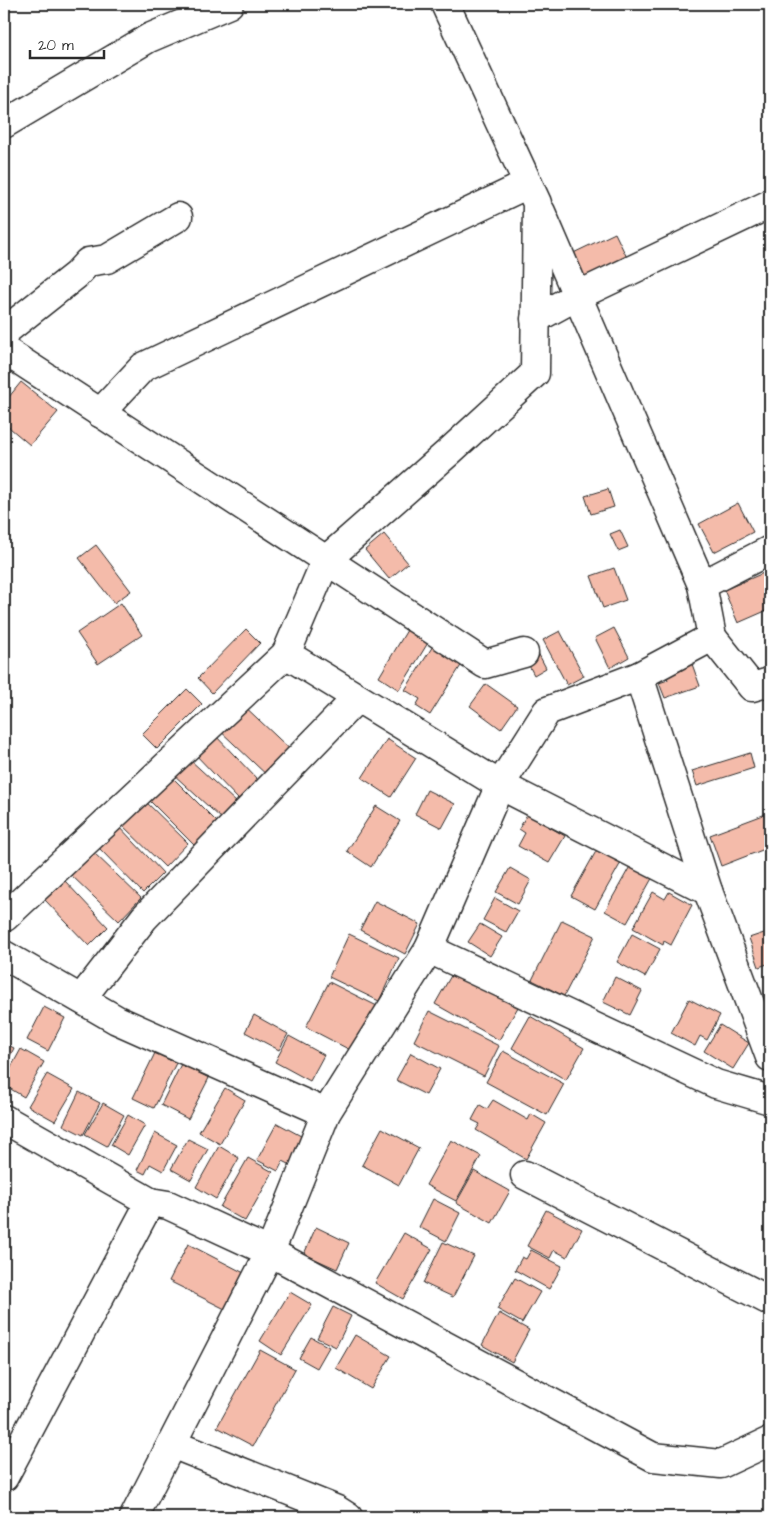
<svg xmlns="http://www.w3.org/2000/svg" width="774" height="1521" viewBox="0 0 774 1521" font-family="'Architects Daughter',sans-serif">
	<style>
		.building { fill: #f4bbaa; stroke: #2b2b2b }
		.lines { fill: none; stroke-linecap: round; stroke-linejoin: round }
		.minor-casing { stroke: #2b2b2b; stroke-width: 31 }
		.minor { stroke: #fff; stroke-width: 28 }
	</style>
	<rect width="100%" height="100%" fill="#fff"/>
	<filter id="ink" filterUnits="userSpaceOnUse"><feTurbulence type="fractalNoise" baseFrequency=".02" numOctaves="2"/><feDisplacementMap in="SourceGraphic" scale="10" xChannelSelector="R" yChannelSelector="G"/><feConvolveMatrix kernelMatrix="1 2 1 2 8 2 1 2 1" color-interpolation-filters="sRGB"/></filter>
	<g filter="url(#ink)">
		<g class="building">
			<path d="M615,233l19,39 -50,24 -19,-39z"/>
			<path d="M21,382l37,30 -28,33 -26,-22v-20z"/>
			<path d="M608,489l6,18 -23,7 -6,-18z"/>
			<path d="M738,503l15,29 -39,20 -15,-28z"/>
			<path d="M620,530l8,17 -10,4 -8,-17z"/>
			<path d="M384,534l24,29 -19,16 -24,-29z"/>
			<path d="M96,545l35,46 -17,12 -35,-45z"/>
			<path d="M614,568l12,32 -23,8 -12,-32z"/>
			<path d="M768,571l2,5v33l-32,14 -14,-33z"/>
			<path d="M121,603l21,32 -44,29 -21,-31z"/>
			<path d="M413,620l21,13 -35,57 -20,-13z"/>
			<path d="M614,628l15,29 -19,11 -15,-30z"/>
			<path d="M246,629l14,14 -48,50 -14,-15z"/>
			<path d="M560,631l24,45 -17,9 -24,-45z"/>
			<path d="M438,638l29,18 -37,59 -14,-9 4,-7 -15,-9z"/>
			<path d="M536,649l10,19 -12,7 -10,-19z"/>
			<path d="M688,653l12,33 -35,12 -6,-15 9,-3 -7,-18z"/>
			<path d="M486,684l31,22 -16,23 -31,-23z"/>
			<path d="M187,689l15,15 -45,45 -15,-15z"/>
			<path d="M239,701l57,54 -24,25 -57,-54z"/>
			<path d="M213,733l45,47 -20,19 -45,-47z"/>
			<path d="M387,739l29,19 -25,39 -29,-19z"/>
			<path d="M750,753l4,15 -57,18 -5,-15z"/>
			<path d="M188,758l49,45 -15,16 -49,-45z"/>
			<path d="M171,776l48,48 -23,23 -48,-48z"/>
			<path d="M427,790l28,14 -13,24 -27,-14z"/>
			<path d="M141,797l47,46 -23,24 -47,-46z"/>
			<path d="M376,806l24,15 -29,46 -24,-16z"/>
			<path d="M527,814l38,22 -16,27 -31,-17 7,-13 -6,-4z"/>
			<path d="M766,814l4,11v22l-49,19 -11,-31z"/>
			<path d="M118,825l45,48 -20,20 -46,-47z"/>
			<path d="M599,846l24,13 -28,50 -24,-13z"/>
			<path d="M92,851l49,47 -22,23 -49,-47z"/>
			<path d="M633,861l22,12 -28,50 -22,-12z"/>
			<path d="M510,868l21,12 -13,24 -22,-12z"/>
			<path d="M65,881l43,46 -19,19 -44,-46z"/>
			<path d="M653,892l12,7 4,-7 23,13 -21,40 -7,-4 -1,4 -30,-17z"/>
			<path d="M495,898l23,13 -12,21 -23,-12z"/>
			<path d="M375,901l45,23 -15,30 -45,-24z"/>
			<path d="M562,920l33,16 -31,60 -32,-16z"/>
			<path d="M480,924l22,13 -12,19 -22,-14z"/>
			<path d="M770,931v32l-11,4 -10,-29z"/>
			<path d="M349,934l50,24 -20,43 -50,-24z"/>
			<path d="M632,934l28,15 -15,28 -28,-15z"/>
			<path d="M457,965l64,37 -22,38 -64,-36z"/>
			<path d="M615,977l27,14 -12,24 -27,-13z"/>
			<path d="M329,982l48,24 -23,46 -48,-25z"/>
			<path d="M689,999l31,16 -13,25 -7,-4 -5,10 -24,-13z"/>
			<path d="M44,1007l21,11 -17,33 -21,-11z"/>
			<path d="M429,1011l70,35 -15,30 -70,-35z"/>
			<path d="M254,1015l34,19 -9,16 -34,-18z"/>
			<path d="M530,1016l54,32 -18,32 -54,-32z"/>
			<path d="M720,1025l29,18 -16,26 -29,-18z"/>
			<path d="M289,1036l35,19 -14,26 -35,-19z"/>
			<path d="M4,1043l10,5 -10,20z"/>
			<path d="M21,1049l23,13 -20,35 -20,-12v-5z"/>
			<path d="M503,1051l61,33 -17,31 -61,-33z"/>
			<path d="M155,1053l21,10 -22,45 -21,-10z"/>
			<path d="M411,1053l29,16 -14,26 -30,-15z"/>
			<path d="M181,1064l28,14 -21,41 -27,-14z"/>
			<path d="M47,1074l27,15 -19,32 -27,-15z"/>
			<path d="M225,1088l20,12 -25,44 -21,-12z"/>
			<path d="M79,1092l21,11 -17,32 -20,-10z"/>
			<path d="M493,1100l35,20 3,-6 15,9 -20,36 -50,-29 4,-6 -8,-4 8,-15 7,4z"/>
			<path d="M103,1103l21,12 -17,31 -22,-12z"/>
			<path d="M128,1115l17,10 -17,30 -17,-10z"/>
			<path d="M277,1123l35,19 -15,26 -14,-7 -5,10 -21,-11z"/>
			<path d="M382,1128l37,20 -20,37 -37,-20z"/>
			<path d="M155,1133l22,12 -14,26 -13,-7 -5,10 -8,-4z"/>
			<path d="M188,1139l20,10 -17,31 -20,-11z"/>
			<path d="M451,1140l30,16 -25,45 -30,-16z"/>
			<path d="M219,1146l20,12 -23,41 -20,-12z"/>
			<path d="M248,1158l25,14 -28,49 -25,-14z"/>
			<path d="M474,1171l36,20 -18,32 -36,-20z"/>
			<path d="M433,1199l27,14 -14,28 -27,-14z"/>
			<path d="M546,1210l36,19 -15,28 -13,-7 -4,8 -23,-12z"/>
			<path d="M316,1227l33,16 -12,26 -33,-15z"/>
			<path d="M404,1233l28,16 -29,50 -28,-16z"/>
			<path d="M443,1242l31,14 -21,41 -30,-14z"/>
			<path d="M188,1244l56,29 -19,36 -56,-28z"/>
			<path d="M531,1250l31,16 -13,23 -34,-19 7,-13 4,2z"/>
			<path d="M515,1278l25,14 -18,31 -25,-14z"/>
			<path d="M290,1292l22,13 -31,50 -21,-14z"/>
			<path d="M333,1307l18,9 -15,31 -19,-9z"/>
			<path d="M499,1313l30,17 -17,32 -30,-17z"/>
			<path d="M355,1335l36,21 -20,33 -35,-21z"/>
			<path d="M311,1337l18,10 -12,21 -18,-10z"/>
			<path d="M260,1350l35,19 -42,77 -36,-19z"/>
		</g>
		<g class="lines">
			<defs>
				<g id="minor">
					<path d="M4,124l145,-86 80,-34"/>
					<path d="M541,212l161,373"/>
					<path d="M535,319l42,-23 193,-92"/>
					<path d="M4,332l72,-57 12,-13 19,-3 71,-42"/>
					<path d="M4,350l322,210 124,-109 85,-78 2,-170 -92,-199"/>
					<path d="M100,413l43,-46 385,-183"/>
					<path d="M712,637l40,50 18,-5"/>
					<path d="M524,653l-39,11 -159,-104 -40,94 214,131 47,-74 92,-35 69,215 62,166"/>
					<path d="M639,676l73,-39 -10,-52 68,-35"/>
					<path d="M5,917l281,-263"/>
					<path d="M429,949l287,135 54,16"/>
					<path d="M4,955l113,65 209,93"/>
					<path d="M81,999l63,-81 213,-220"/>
					<path d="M4,1119l146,83 18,3 102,47 383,205 68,7 49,-23"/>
					<path d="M525,1175l245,126"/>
					<path d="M172,1444l165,66 11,7"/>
					<path d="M4,1477l146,-275"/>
					<path d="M134,1517l136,-265 56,-139 103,-164 71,-164 208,106"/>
				</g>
			</defs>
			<use href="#minor" class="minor-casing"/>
			<use href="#minor" class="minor"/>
		</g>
	</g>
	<rect width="774" height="1521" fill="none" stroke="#fff" stroke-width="20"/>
	<rect x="10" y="10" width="754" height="1501" fill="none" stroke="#2b2b2b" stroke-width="2" filter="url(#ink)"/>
	<path d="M30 50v8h74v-8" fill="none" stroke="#2b2b2b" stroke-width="2.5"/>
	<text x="38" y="50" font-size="15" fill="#2b2b2b" stroke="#ffffff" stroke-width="4" paint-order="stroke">20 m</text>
</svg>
